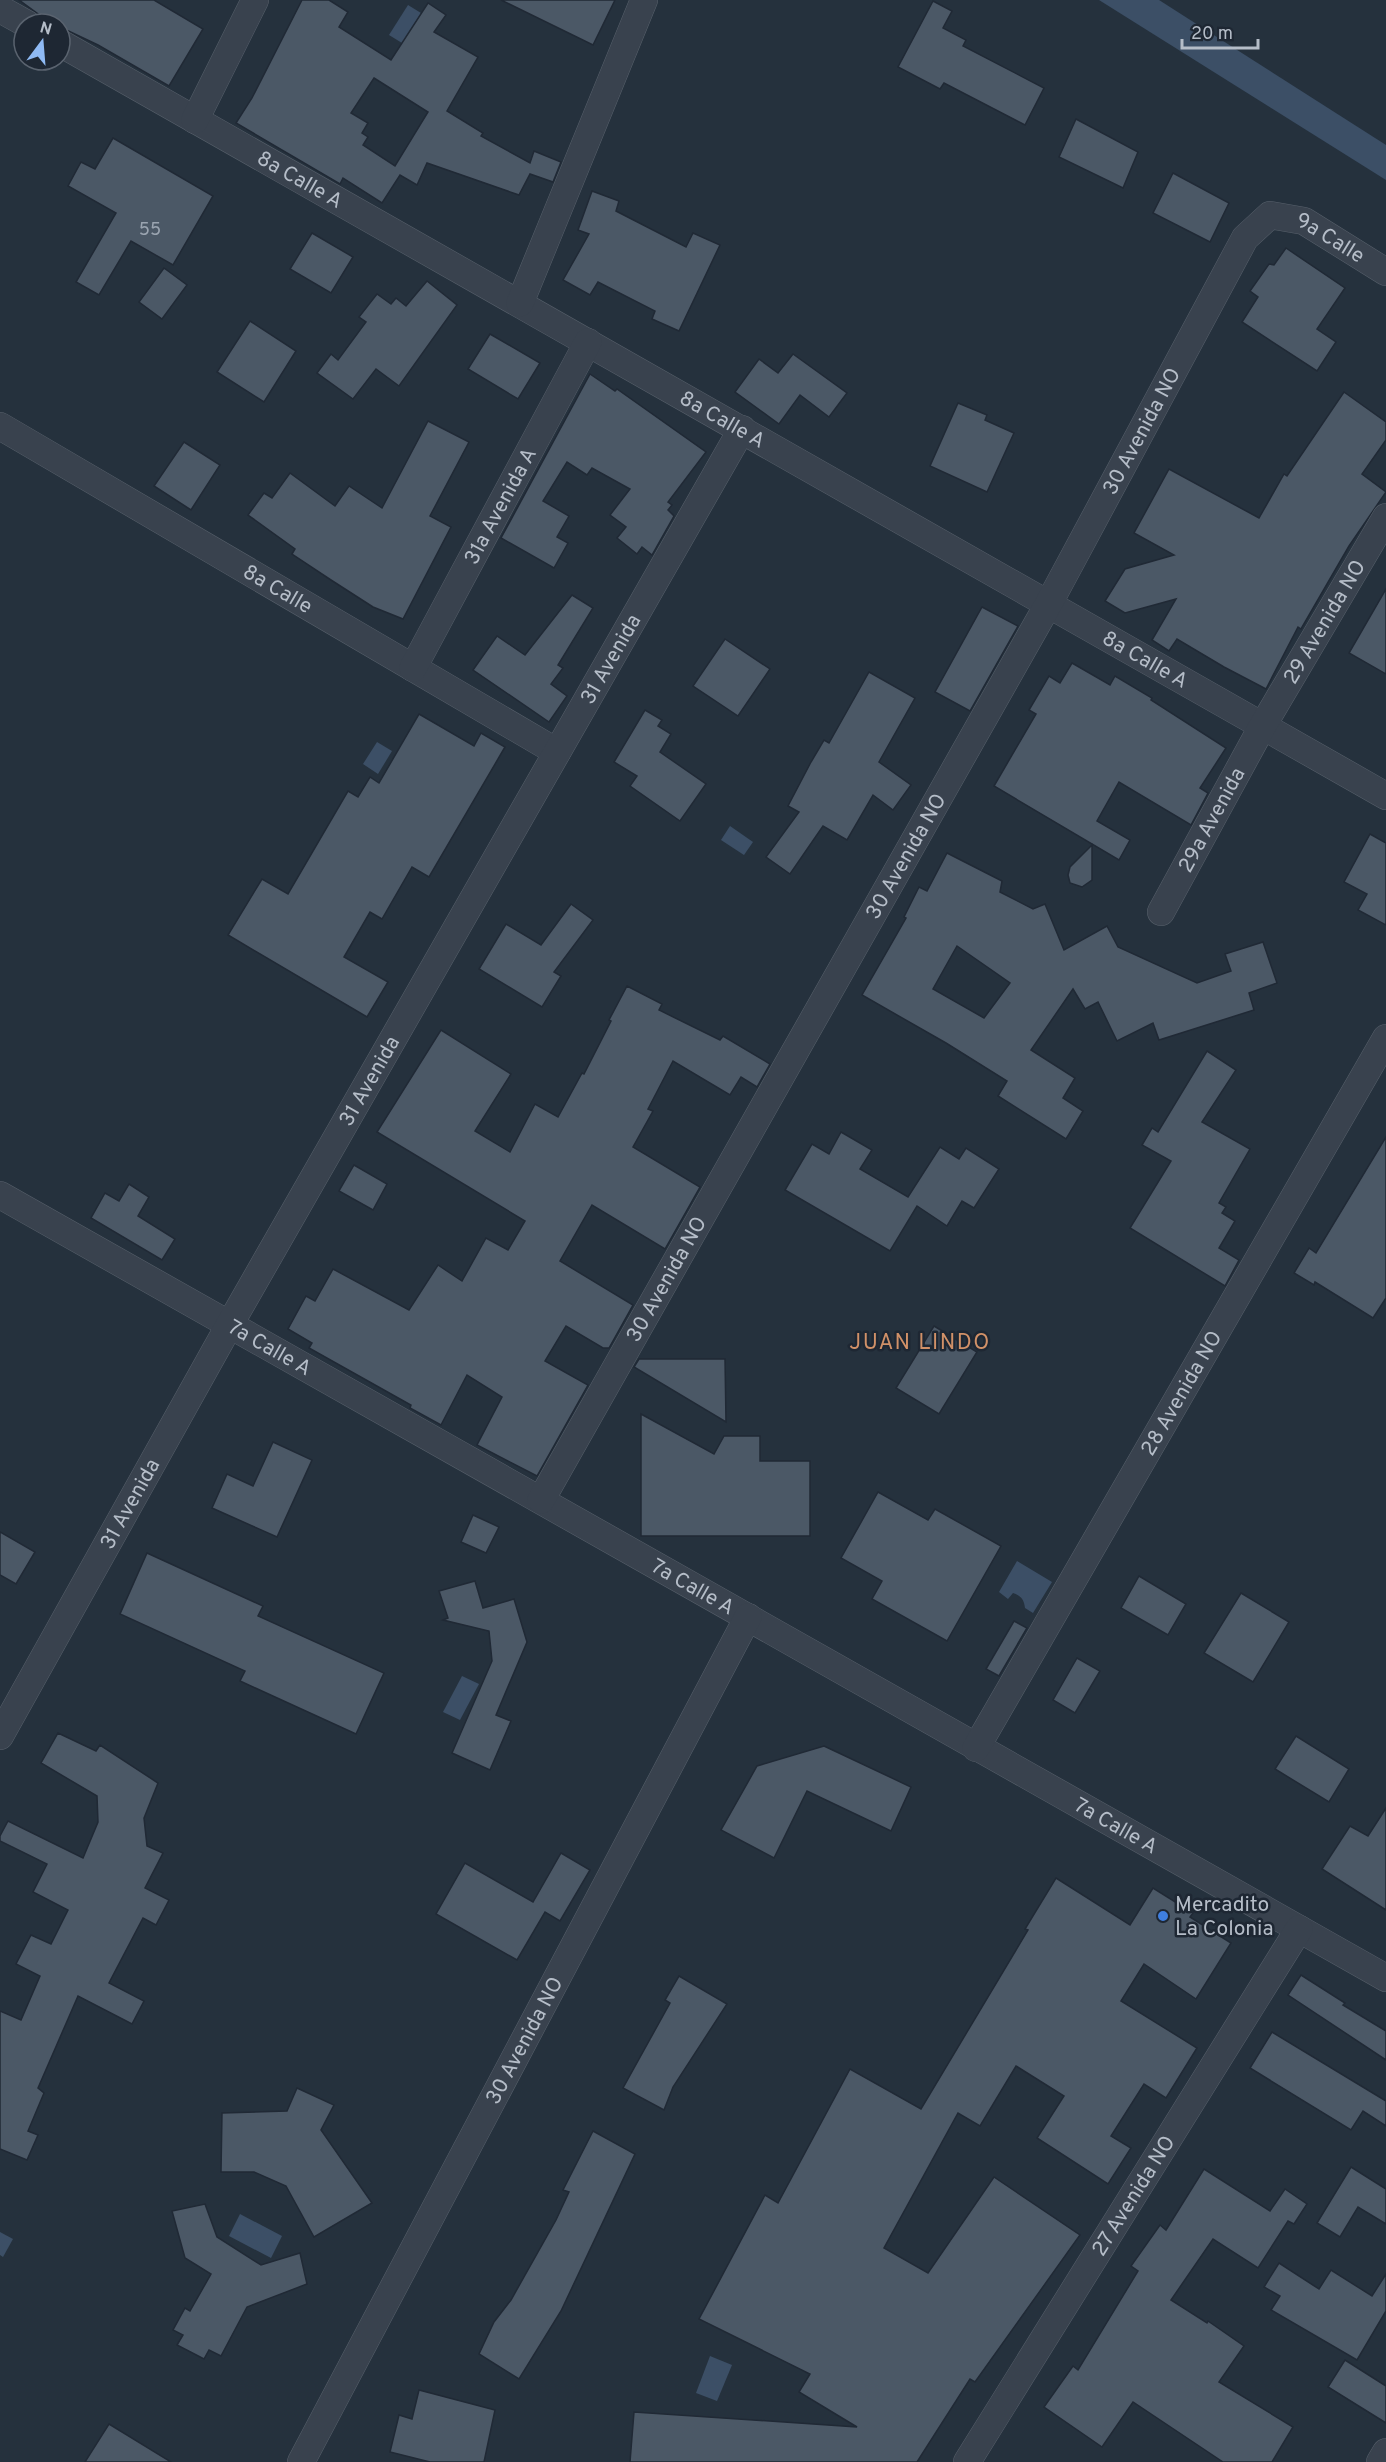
<svg xmlns="http://www.w3.org/2000/svg" width="1386" height="2462" viewBox="0 0 1386 2462" font-family="Overpass,sans-serif">
	<style>
		.water { fill: #3c4f66 }
		.building { fill: #4b5866; stroke: #202935; stroke-width: 1.5; fill-rule: evenodd }
		.lines { fill: none; stroke-linecap: round; stroke-linejoin: round }
		.minor-casing { stroke: #57606b; stroke-width: 28 }
		.minor { stroke: #39424e; stroke-width: 27 }
		.shop-dot { fill: #3f7fe0; stroke: #1e2733; stroke-width: 2 }
		.labels { text-anchor: middle; stroke-width: 5; stroke-linejoin: round; paint-order: stroke }
		.number-label { font-size: 18px; fill: #9aa4b0 }
		.street-label { font-size: 21px; fill: #b5bdc8; stroke: #1e2733 }
		.poi-label { font-size: 21px; fill: #b5bdc8; stroke: #1e2733; text-anchor: start }
		.neighbourhood-label { font-size: 22px; letter-spacing: 1.5px; fill: #d19168; stroke: #1e2733 }
	</style>
	<rect width="100%" height="100%" fill="#25313d"/>
	<g class="water">
		<path d="M1099,0h60l227,145v35z"/>
		<path d="M408,5l13,8 -19,30 -13,-8z"/>
		<path d="M377,742l15,9 -14,23 -15,-10z"/>
		<path d="M730,826l23,16 -9,13 -23,-15z"/>
		<path d="M1017,1561l35,21 -19,31 -8,-5c-1,-9 -4,-12 -12,-15l-5,6 -9,-7z"/>
		<path d="M462,1676l17,8 -19,36 -17,-8z"/>
		<path d="M240,2214l42,22 -11,22 -42,-22z"/>
		<path d="M0,2232l13,7 -10,18 -3,-2z"/>
		<path d="M710,2356l22,9 -15,36 -21,-8z"/>
	</g>
	<g class="building">
		<path d="M19,0h135l49,29 -34,57 -71,-41 -38,-18v-3h-8z"/>
		<path d="M302,0h27l19,12 -9,15 52,33 37,-57 18,12 -12,17 44,25 -31,54 36,22 -2,3 49,27 4,-12 27,11 -8,20 -23,-8 -11,21 -92,-32 -10,22 -17,-10 -18,28 -39,-25 -3,6 -104,-61 16,-25zM374,78l54,34 -33,54 -32,-21 5,-8 -6,-4 6,-10 -17,-10z"/>
		<path d="M501,0h114l-22,45z"/>
		<path d="M933,1l19,10 -9,17 23,12 -3,6 81,42 -19,37 -81,-42 -4,6 -42,-22z"/>
		<path d="M1076,119l62,33 -15,36 -64,-31z"/>
		<path d="M113,138l100,58 -40,69 -42,-24 -32,54 -23,-13 40,-69 -48,-27 13,-24 14,7z"/>
		<path d="M1173,173l56,30 -19,39 -57,-29z"/>
		<path d="M592,191l27,10 -3,10 70,36 7,-14 27,12 -41,86 -27,-12 3,-8 -57,-29 -8,13 -27,-15 26,-46 -11,-4z"/>
		<path d="M312,233l41,24 -22,36 -41,-24z"/>
		<path d="M1286,248l59,40 -28,41 19,13 -19,29 -75,-49 16,-25 -8,-6 19,-27 5,1z"/>
		<path d="M164,268l23,17 -25,34 -23,-17z"/>
		<path d="M427,281l30,24 -58,81 -23,-17 -23,30 -36,-26 14,-19 7,6 28,-38 -7,-5 18,-23 14,10 5,-6 10,8z"/>
		<path d="M250,321l46,30 -32,51 -47,-30z"/>
		<path d="M490,334l50,29 -22,36 -50,-30z"/>
		<path d="M793,354l54,39 -18,24 -29,-22 -21,29 -44,-32 24,-33 19,14z"/>
		<path d="M590,374l25,17 2,-2 89,63 -38,50 4,3 -4,5 6,6 -22,39 -10,-8 -5,7 -20,-16 9,-11 -16,-12 20,-26 -38,-21 -5,7 -20,-13 -24,39 26,15 -12,21 11,6 -14,25 -53,-30z"/>
		<path d="M1344,392l42,30v18l-24,34 24,18 -37,54 -48,83 -3,-2 -32,62 -42,-22 -47,-28 -8,12 -17,-11 24,-41 -51,14 -20,-12 20,-32 49,-14 -40,-22 35,-64 90,49 25,-44 3,2z"/>
		<path d="M958,403l29,12 -2,5 29,13 -27,59 -57,-26z"/>
		<path d="M428,421l41,21 -39,74 21,11 -48,92 -30,-12 -42,-27 -39,-26 3,-5 -47,-34 16,-22 8,5 18,-25 45,33 14,-20 33,22z"/>
		<path d="M184,442l36,23 -29,45 -37,-24z"/>
		<path d="M1386,589v85l-37,-21z"/>
		<path d="M572,595l21,13 -35,57 5,3 -12,16 16,12 -18,26 -76,-52 24,-34 28,19z"/>
		<path d="M982,607l36,19 -48,85 -35,-19z"/>
		<path d="M725,639l45,30 -32,47 -45,-30z"/>
		<path d="M1072,663l38,22 5,-9 37,22 -1,2 75,48 -26,40 8,5 -17,32 -72,-43 -22,39 33,19 -11,20 -125,-74 42,-72 -7,-4 20,-34 11,7z"/>
		<path d="M869,672l46,26 -36,64 32,23 -18,25 -20,-15 -26,45 -24,-14 -33,48 -24,-17 33,-45 -11,-6 23,-44 13,-22 5,3z"/>
		<path d="M645,710l17,10 -4,6 13,8 -11,18 46,32 -26,37 -50,-35 7,-10 -23,-14z"/>
		<path d="M419,714l55,32 7,-13 24,14 -76,130 -17,-10 -30,52 -12,-7 -26,45 44,25 -21,35 -139,-82 34,-56 26,15 60,-103 10,6 12,-20 9,6z"/>
		<path d="M1370,834l16,9v82l-28,-15 9,-16 -23,-12z"/>
		<path d="M1092,845v35l-10,7 -12,-4 -2,-8 2,-8z"/>
		<path d="M947,853l55,28 -2,11 33,17 12,-5 19,46 43,-24 11,21 79,36 34,-12 -6,-17 38,-12 14,41 -28,10 5,17 -95,30 -6,-17 -36,18 -19,-39 -13,7 -12,-20 -42,61 44,28 -12,20 20,13 -17,28 -68,-43 9,-15 -61,-38 -84,-48 44,-77 -2,-1 15,-30 8,4zM957,946l53,37 -26,35 -51,-29z"/>
		<path d="M571,904l22,16 -39,52 7,4 -19,31 -63,-38 27,-45 35,21z"/>
		<path d="M627,986l35,18 -3,6 61,30 3,-4 47,28 -13,23 -16,-10 -11,18 -57,-34 -25,48 5,2 -20,36 67,40 -35,62 -73,-44 -32,56 73,44 -24,43h-6l-37,-22 -21,35 43,24 -51,91 -60,-31 25,-48 -35,-22 -26,50 -31,-17 1,-3 -11,-6 -91,-51 3,-5 -24,-14 18,-33 9,5 18,-32 76,41 29,-45 24,16 24,-43 22,12 17,-29 -148,-89 64,-102 70,44 -36,57 35,21 25,-48 23,13 24,-44 2,1 27,-53 -2,-1z"/>
		<path d="M1207,1051l29,19 -34,52 48,27 -31,54 7,4 -4,6 13,8 -16,27 20,12 -14,26 -95,-58 41,-67 -29,-16 10,-17 6,4z"/>
		<path d="M841,1132l31,18 -12,19 48,28 32,-50 19,12 7,-11 33,21 -25,39 -12,-7 -15,25 -30,-20 -27,45 -105,-61 27,-46 17,10z"/>
		<path d="M1386,1137v161l-13,20 -58,-36 -1,3 -20,-12 15,-25 7,5z"/>
		<path d="M354,1165l33,19 -14,26 -34,-19z"/>
		<path d="M129,1184l20,13 -11,19 37,23 -13,21 -71,-42 14,-25 14,8z"/>
		<path d="M934,1326l43,26 -38,62 -43,-26z"/>
		<path d="M639,1359h86l1,63 -92,-55z"/>
		<path d="M641,1414l73,40 10,-18h36v25h50v75h-169z"/>
		<path d="M273,1442l39,18 -35,77 -65,-29 15,-34 26,12z"/>
		<path d="M878,1492l50,28 7,-11 66,37 -54,95 -75,-42 10,-18 -41,-23z"/>
		<path d="M473,1515l26,12 -13,26 -25,-11z"/>
		<path d="M0,1532l35,20 -19,32 -16,-9z"/>
		<path d="M147,1553l116,53 -5,10 126,57 -28,61 -116,-53 5,-10 -125,-57z"/>
		<path d="M1139,1576l47,28 -18,31 -47,-27z"/>
		<path d="M475,1581l8,27 31,-9 13,43 -31,73 15,6 -21,49 -38,-17 40,-92 -3,-30 -46,-11 5,-2 -9,-27z"/>
		<path d="M1241,1593l48,29 -36,60 -49,-29z"/>
		<path d="M1014,1621l13,7 -28,48 -13,-7z"/>
		<path d="M1077,1658l23,13 -25,42 -22,-13z"/>
		<path d="M58,1733l38,18 4,-6 58,38 -14,35 3,28 16,7 -18,35 24,12 -13,25 -13,-7 -34,65 35,18 -12,23 -54,-28 -40,92 6,5 -16,38 10,4 -11,25 -27,-11v-138l21,9 19,-44 -24,-12 15,-29 20,9 17,-34 -35,-18 14,-28 -47,-23v-5l8,-15 75,37 15,-36 -1,-26 -56,-33z"/>
		<path d="M1296,1736l53,33 -20,33 -54,-33z"/>
		<path d="M824,1746l87,41 -20,44 -84,-40 -33,67 -53,-28 36,-64z"/>
		<path d="M1386,1808v102l-64,-41 28,-43 18,10z"/>
		<path d="M561,1853l29,17 -30,51 -15,-9 -28,48 -81,-46 29,-51 68,39z"/>
		<path d="M1056,1878l74,47 23,-37 40,25 -3,4 41,26 -35,56 -52,-35 -23,37 76,47 -31,50 -22,-14 -33,52 20,12 -23,36 -71,-46 27,-42 -48,-30 -36,60 -22,-13 -74,135 44,25 66,-96 86,58 -105,147 -5,-3 -53,83h-287l4,-50 223,15 -58,-35 11,-18 -111,-55 66,-124 13,8 72,-134 71,40 107,-179 -3,-1z"/>
		<path d="M1301,1975l44,28 -2,2 43,26v29l-98,-65z"/>
		<path d="M679,1976l48,28 -54,83 -9,23 -41,-22 47,-85 -5,-3z"/>
		<path d="M1272,2032l114,69v25l-23,-15 -12,19 -101,-62z"/>
		<path d="M297,2088l37,17 -13,25 51,73 -58,34 -28,-51 -32,-14h-33l1,-59 65,-2z"/>
		<path d="M593,2131l42,23 -74,157 -42,68 -40,-25 15,-32 17,-22 45,-80 13,-28 -6,-2z"/>
		<path d="M1351,2167l35,22v35l-28,-17 -18,30 -23,-14z"/>
		<path d="M1204,2169l66,42 15,-22 22,15 -13,20 -6,-3 -30,47 -45,-29 -42,61 36,23 1,-2 36,25 -25,36 74,45 -21,35h-49l-90,-60 -31,45 -58,-40 29,-41 5,4 60,-99 -7,-5 29,-41 6,5z"/>
		<path d="M205,2204l12,33 44,28 39,-12 7,31 -60,23 -26,49 -12,-6 -5,9 -27,-14 6,-10 -10,-5 12,-22 5,3 21,-37 -26,-16 -13,-47z"/>
		<path d="M1279,2263l40,26 12,-19 41,26 14,-22v37l-29,49 -86,-50 9,-14 -16,-9z"/>
		<path d="M1345,2360l41,26v37l-58,-36z"/>
		<path d="M419,2390l76,20 -11,52h-54l-40,-10 9,-37 13,4z"/>
		<path d="M109,2424l62,38h-86z"/>
	</g>
	<g class="lines">
		<defs>
			<g id="minor">
				<path d="M0,9l27,15"/>
				<path id="s1" d="M60,43l1326,753"/>
				<path d="M195,120l60,-120"/>
				<path d="M520,303l124,-303"/>
				<path id="s2" d="M0,426l557,326"/>
				<path id="s3" d="M413,668l175,-326"/>
				<path id="s4" d="M1161,912l101,-185 124,-210"/>
				<path id="s5" d="M0,1195l1386,783"/>
				<path id="s6" d="M541,1500l508,-897 196,-365 25,-23 34,6 82,51"/>
				<path id="s7" d="M0,1736l230,-412 512,-895"/>
				<path id="s8" d="M976,1748l410,-710"/>
				<path id="s9" d="M301,2462l447,-845"/>
				<path id="s10" d="M967,2462l332,-533"/>
				<path d="M1380,2462l6,-10"/>
			</g>
		</defs>
		<use href="#minor" class="minor-casing"/>
		<use href="#minor" class="minor"/>
	</g>
	<circle class="shop-dot" cx="1163" cy="1916" r="6"/>
	<g class="labels">
		<g class="number-label">
			<text x="150" y="235">55</text>
		</g>
		<g class="street-label">
			<text dy="7" stroke="none"><textPath href="#s1" startOffset="276">8a Calle A</textPath></text>
			<text dy="7" stroke="none"><textPath href="#s6" startOffset="1545">9a Calle</textPath></text>
			<text dy="7" stroke="none"><textPath href="#s1" startOffset="762">8a Calle A</textPath></text>
			<text dy="7" stroke="none"><textPath href="#s6" startOffset="1226">30 Avenida NO</textPath></text>
			<text dy="7" stroke="none"><textPath href="#s3" startOffset="184">31a Avenida A</textPath></text>
			<text dy="7" stroke="none"><textPath href="#s2" startOffset="322">8a Calle</textPath></text>
			<text dy="7" stroke="none"><textPath href="#s4" startOffset="333">29 Avenida NO</textPath></text>
			<text dy="7" stroke="none"><textPath href="#s7" startOffset="1238">31 Avenida</textPath></text>
			<text dy="7" stroke="none"><textPath href="#s1" startOffset="1248">8a Calle A</textPath></text>
			<text dy="7" stroke="none"><textPath href="#s4" startOffset="105">29a Avenida</textPath></text>
			<text dy="7" stroke="none"><textPath href="#s6" startOffset="740">30 Avenida NO</textPath></text>
			<text dy="7" stroke="none"><textPath href="#s7" startOffset="752">31 Avenida</textPath></text>
			<text dy="7" stroke="none"><textPath href="#s6" startOffset="254">30 Avenida NO</textPath></text>
			<text dy="7" stroke="none"><textPath href="#s5" startOffset="310">7a Calle A</textPath></text>
			<text dy="7" stroke="none"><textPath href="#s8" startOffset="410">28 Avenida NO</textPath></text>
			<text dy="7" stroke="none"><textPath href="#s7" startOffset="266">31 Avenida</textPath></text>
			<text dy="7" stroke="none"><textPath href="#s5" startOffset="796">7a Calle A</textPath></text>
			<text dy="7" stroke="none"><textPath href="#s5" startOffset="1282">7a Calle A</textPath></text>
			<text dy="7" stroke="none"><textPath href="#s9" startOffset="477">30 Avenida NO</textPath></text>
			<text dy="7" stroke="none"><textPath href="#s10" startOffset="314">27 Avenida NO</textPath></text>
		</g>
		<g class="poi-label">
			<text x="1175" y="1911">Mercadito<tspan x="1175" dy="24">La Colonia</tspan></text>
		</g>
		<g class="neighbourhood-label">
			<text x="920" y="1349">JUAN LINDO</text>
		</g>
	</g>
	<g transform="translate(42 42) rotate(16)"><circle r="28" fill="#1e2733" stroke="#5a636f" stroke-width="1.5"/>
	<path d="M0-4.5L10 22L0 15L-10 22Z" fill="#8fbaf4"/>
	<text y="-9" font-size="16" font-weight="bold" text-anchor="middle" fill="#b5bdc8">N</text>
	</g>
	<path d="M1182 39v9h76v-9" fill="none" stroke="#b5bdc8" stroke-width="3"/>
	<text x="1191" y="39" font-size="18" fill="#b5bdc8" stroke="#1e2733" stroke-width="4.5" paint-order="stroke">20 m</text>
</svg>
